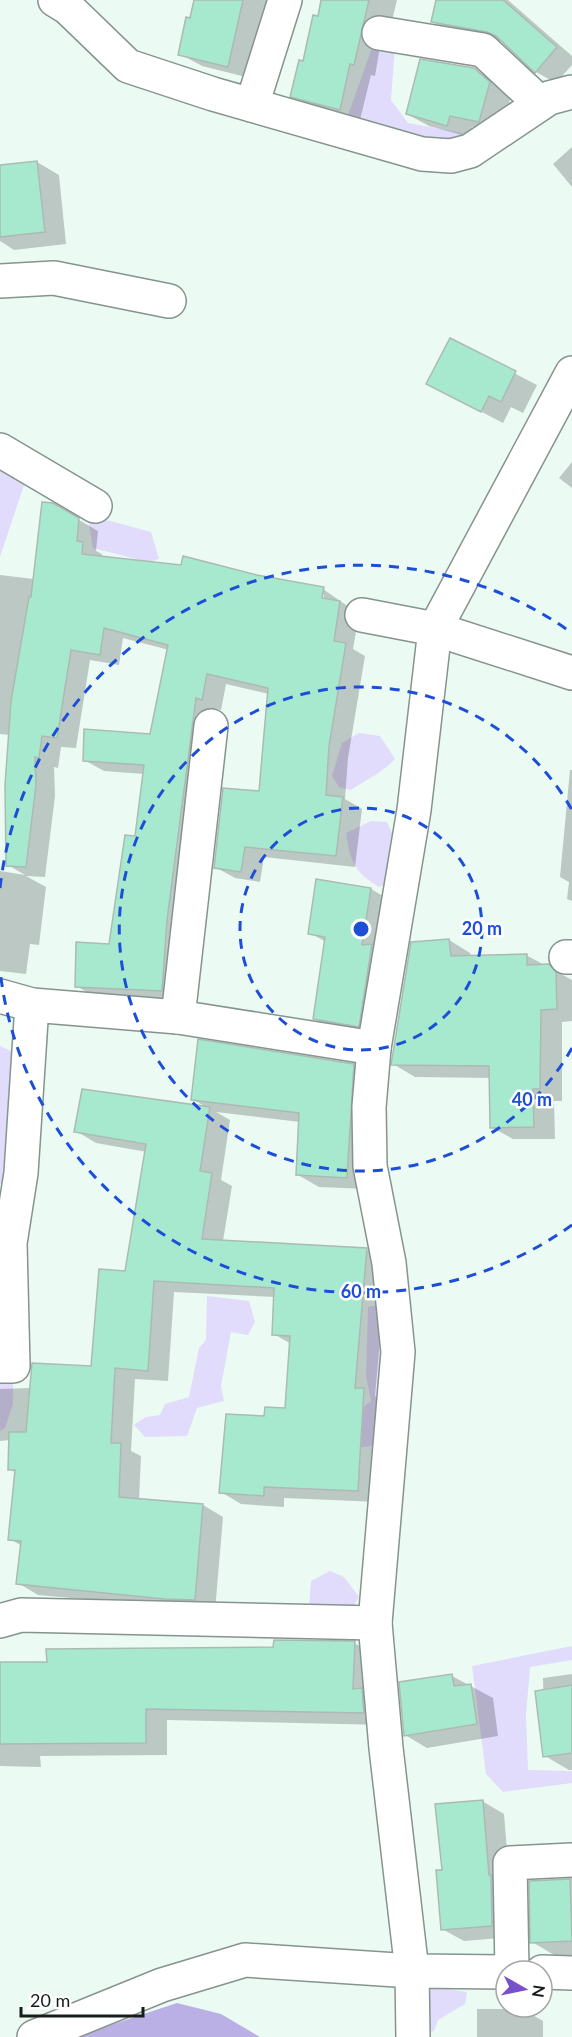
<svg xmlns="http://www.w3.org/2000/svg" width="572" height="2037" viewBox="0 0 572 2037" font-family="Lato,sans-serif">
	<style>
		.green { fill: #e1dbfc }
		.forest { fill: #bab0e5 }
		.shadow { fill: #0003; fill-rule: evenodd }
		.building { fill: #a7e9cf; stroke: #abbbb4; stroke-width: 1.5 }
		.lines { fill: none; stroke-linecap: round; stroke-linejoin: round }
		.minor-casing { stroke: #85948e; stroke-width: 36 }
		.minor { stroke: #fff; stroke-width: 33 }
		.ring { fill: none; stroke: #1d4ed8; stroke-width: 3; stroke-dasharray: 10 8 }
		.centre { fill: #1d4ed8; stroke: #fff; stroke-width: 3 }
		.ring-label { font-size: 18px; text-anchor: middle; font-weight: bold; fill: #1d4ed8; stroke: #fff; stroke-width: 5; stroke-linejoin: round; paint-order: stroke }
	</style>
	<rect width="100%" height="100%" fill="#ebfbf4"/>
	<g class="green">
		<path d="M373,45l22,1 -4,54 17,23 54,10 -2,7 -33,2 -80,-24z"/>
		<path d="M0,461l27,15 -27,81z"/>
		<path d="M99,518l52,14 8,27 -11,3 -55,-14 -5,-29z"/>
		<path d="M359,733l21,3 15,23c-12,13 -29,21 -44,31l-12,-3 -7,-11 10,-33z"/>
		<path d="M371,821l16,1 5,11 -3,50 -10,4c-25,-15 -29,-26 -33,-54z"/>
		<path d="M0,1046l19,9 -15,127 -4,2z"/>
		<path d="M207,1296l42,5 6,21 -7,13 -17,-3 -10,54 3,15 -27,7 -10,28 -42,1 -11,-12 12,-8 14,-2 5,-11 24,-7 10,-49 7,-8z"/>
		<path d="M377,1305l9,23 -6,103 -9,15 -21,3 3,-33 18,-15 -5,-25 2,-69z"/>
		<path d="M13,1373v31l-8,24 -5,3v-56z"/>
		<path d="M330,1571l14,6 15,20 -9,15 -41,-6 2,-25z"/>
		<path d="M572,1646v14l-42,7 -4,48 2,55 44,1v12l-69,9 -17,-18 -14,-108z"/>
		<path d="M436,1987l31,5 -2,12 -27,16 -4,11 -6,1 -4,-41z"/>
	</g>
	<path class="forest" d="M177,2003l44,11 39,23h-186z"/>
	<g class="shadow">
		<path d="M194,0h76l-20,78 -48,-12 -22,-12z"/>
		<path d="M323,0h74l-7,29 -9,12 -6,35 -4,-1 -11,45 -47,-12 -21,-12z"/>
		<path d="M437,0h71l64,56v9l-16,18 -20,-11 -32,-30 -51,-8 -20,-12z"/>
		<path d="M474,69l22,13 15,14 -11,38 -28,-7 -3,10 -40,-11 -22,-12z"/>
		<path d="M572,147v40l-19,-23z"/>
		<path d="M37,162l22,13 7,69 -52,6 -14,-9v-75z"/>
		<path d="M450,340l87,45 -14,28 -12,-6 -8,16 -75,-39z"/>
		<path d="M572,462v26l-13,-10z"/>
		<path d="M53,505l45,26 -2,20 6,3 -1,4 156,19 66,12 36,25 -6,35 12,7 -17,102 -3,41 17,10 -7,58 -91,-10 -4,25 -25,-4 -20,-11 46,-74 8,-99 -43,-10 -5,26 -6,-2 -29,223 -5,70 -85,-4 -20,-11 35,-41 25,-107 8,-64 -40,-3 -20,-11 67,-25 18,-85 -46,-12 -4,27 -29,-5 -14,88 -15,-1 -3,21 -4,-1 1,29 -10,81 -19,-1 20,11 -7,58 -9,-1 -4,30 -26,-3v-100l25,4 -17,-10 2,-130 -10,-1v-159l34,4zM321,594h3l-1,12z"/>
		<path d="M570,770h2v131l-5,-2 2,-17 -9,-5z"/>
		<path d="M318,881l53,8 22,13 -13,136 -44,-7 -22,-12 12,-77 -16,-9z"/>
		<path d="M449,940l21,13 1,4 55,-2 46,25v41l-10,1v79h-8l1,38h-42l-22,-12v-49l-76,-1 -22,-13z"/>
		<path d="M353,1065l22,13 -7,111 -49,-2 -21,-12 2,-53 -84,-10 14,8 -9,60 11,6 -9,55 143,9 21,11 -12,135 9,5 -6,101 -94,-4v9l-43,-3 -20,-12 45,-75 20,-7 5,-66 -17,-10 1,-37 -101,-5 -6,89 -33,-2 -4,72 10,5 -2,44 64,5 20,12 -8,94 -177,-16 -20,-12 4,-37 -12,-7 7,-66 -8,-4 1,-29 -10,1v-52l30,-1 3,-24 59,3 34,-95 21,-120 -51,-9 -20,-12 132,-23 -16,-9z"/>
		<path d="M354,1643l22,12 9,70 -218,-5v35l-127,1 1,11 -41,-1v-103l48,1z"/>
		<path d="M572,1674v96h-3l-24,-14 -2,-78z"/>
		<path d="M452,1676l41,22 5,38 -71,12 -22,-13z"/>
		<path d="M482,1801l22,13 10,123 -50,4 -22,-12 1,-58z"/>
		<path d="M572,1878v77l-16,1 -24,-14 -1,-60z"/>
		<path d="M477,2009h45l21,12v16h-66z"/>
	</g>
	<g class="building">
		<path d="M194,0h49l-15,67 -50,-12 8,-38 4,1z"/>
		<path d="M321,0h48l-15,65 -4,-1 -10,46 -50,-13 9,-37 4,1 10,-46 5,1z"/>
		<path d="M436,0h67l54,47 -22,26 -39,-37 -9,-4 -56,-10z"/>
		<path d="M420,59l54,9 16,14 -11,40 -29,-6 -3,10 -41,-12z"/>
		<path d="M37,161l8,71 -45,5v-72z"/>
		<path d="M450,338l66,33 -15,31 -12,-6 -8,16 -55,-28z"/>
		<path d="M42,502l11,1 26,15 -2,23 6,1 -1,12 99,11 2,-9 74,19 67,12 -2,11 18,3 -6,40 12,2 -17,103 -3,49 17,2 -7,59 -91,-9 -4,25 -27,-4 9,-80 36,3 9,-103 -61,-14 -5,26 -6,-2 -29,222 -5,71 -87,-4 1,-45 33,2 16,-109 10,1 9,-71 -61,-4 1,-32 66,5 18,-89 -64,-17 -4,27 -29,-5 -14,88 -15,-2 -3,22 -4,-1 1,28 -10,82 -20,-1 -1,-81 6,-84 18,-104h2z"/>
		<path d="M316,879l55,9 -9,57 10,-1 -13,83 -46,-8 12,-82 -17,-3z"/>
		<path d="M449,939l2,17 76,-2v11l22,-1 7,8 1,37 -16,1 -1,79h-7l1,38 -44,1 -1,-62 -98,-1 20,-123z"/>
		<path d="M198,1039l156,25 -7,114 -51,-3 3,-62 -108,-13z"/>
		<path d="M82,1089l128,18 -10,64 12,2 -10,66 165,9 -12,140h9l-6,103 -94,-4v9l-45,-3 7,-79 38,2 1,-9 20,1 5,-72 -18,-1 2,-47 -120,-7 -6,90 -33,-3 -4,75h10l-2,54 84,7 -8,96 -31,-1 -148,-15 5,-43 -13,-1 7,-70h-7l1,-38h17l6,-69 59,3 8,-97 26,2 21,-127 -72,-12z"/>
		<path d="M274,1640l81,1 -2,48 9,-1 2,25 -218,-4v34l-146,1v-82h47l-1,-13 227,-2z"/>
		<path d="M452,1674l2,12 17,-2 6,40 -73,12 -5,-54z"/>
		<path d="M572,1685v68l-29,4 -8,-66z"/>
		<path d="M483,1800l6,75h2l1,51 -51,4 -5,-60h6l-7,-66z"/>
		<path d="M570,1879l2,62 -42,2 -1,-62z"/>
	</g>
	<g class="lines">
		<defs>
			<g id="minor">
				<path d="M55,0l13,8 60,58 85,28 209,60 29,2 19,-5 79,-53 23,-6"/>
				<path d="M379,33l104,17 57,53"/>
				<path d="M252,105l33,-105"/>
				<path d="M0,281l54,-3 115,23"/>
				<path d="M572,373l-137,256 137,44"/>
				<path d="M0,450l95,56"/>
				<path d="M566,957h6"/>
				<path d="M0,996l32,9 -11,168 -11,70 3,123h-13"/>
				<path d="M32,1005l146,12 196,31 40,-238 21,-181 -73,-14"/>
				<path d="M178,1017l33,-291"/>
				<path d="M0,1621l21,-6 354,8 23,-271 -9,-89 -19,-97 -1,-59 5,-59"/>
				<path d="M512,1971l-2,-108 62,-3"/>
				<path d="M542,1972l30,1"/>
				<path d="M34,2037l128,-52 83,-25 167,11 -26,-223 -11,-125"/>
				<path d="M413,2037l-1,-66 94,1"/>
			</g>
		</defs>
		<use href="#minor" class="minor-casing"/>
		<use href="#minor" class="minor"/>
	</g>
	<g class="ring">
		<circle cx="361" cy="929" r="121"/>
		<path d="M572 1048A242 242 0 1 1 572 810"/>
		<path d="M572 1225A363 363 0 0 1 0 970M0 888A363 363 0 0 1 572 633"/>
	</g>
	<circle cx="361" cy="929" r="9" class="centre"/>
	<g class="ring-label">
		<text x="482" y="935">20 m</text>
		<text x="532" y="1106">40 m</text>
		<text x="361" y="1298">60 m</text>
	</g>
	<g transform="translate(524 1989) rotate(99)"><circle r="28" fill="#ffffff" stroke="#a2a5a3" stroke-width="1.5"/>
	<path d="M0-4.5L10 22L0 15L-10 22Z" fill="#7651cb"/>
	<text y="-9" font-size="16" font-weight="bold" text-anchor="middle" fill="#171d1a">N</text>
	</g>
	<path d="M21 2007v9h122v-9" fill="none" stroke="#171d1a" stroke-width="3"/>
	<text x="30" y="2007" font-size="18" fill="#171d1a" stroke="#ffffff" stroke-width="4.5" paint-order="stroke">20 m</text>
</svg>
